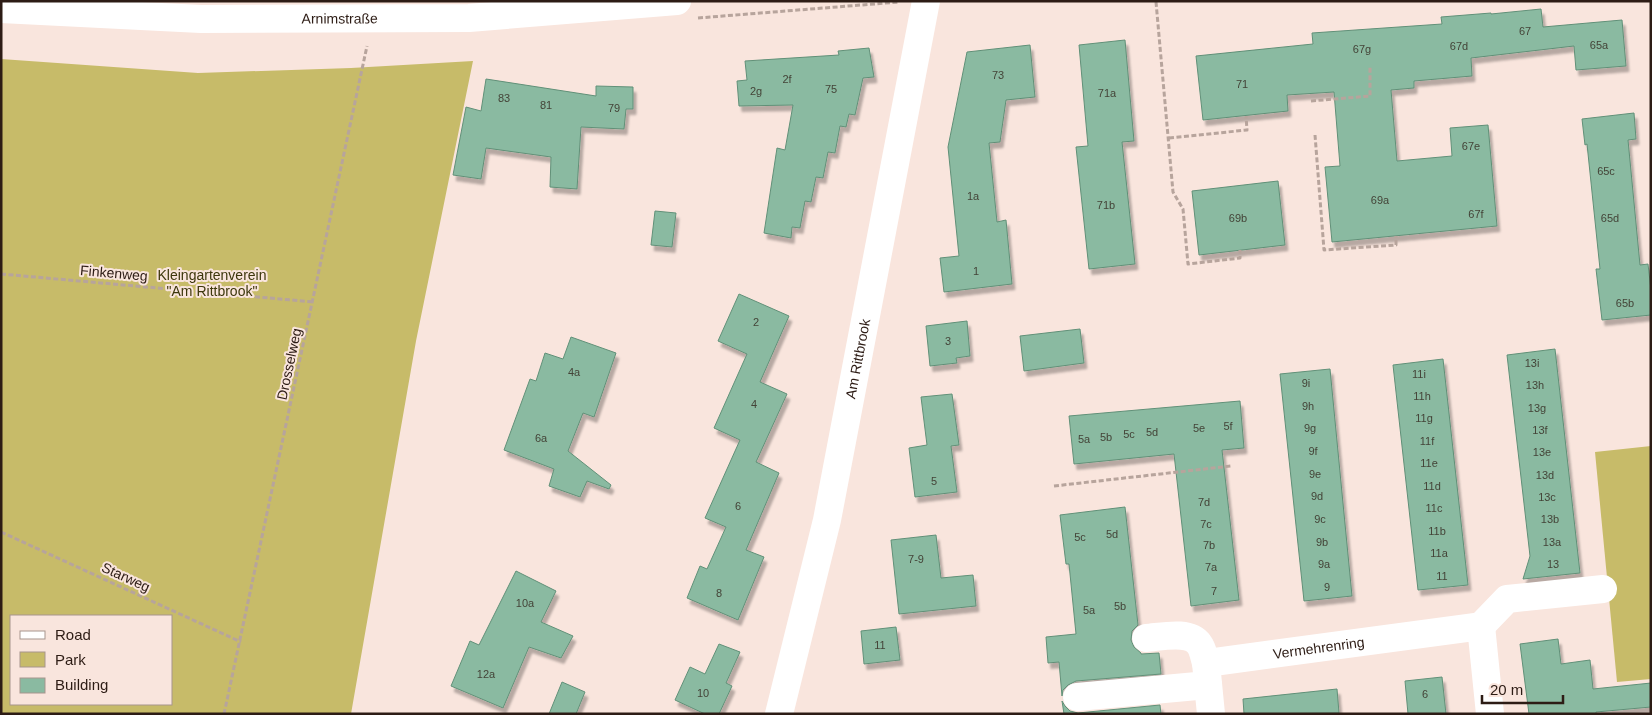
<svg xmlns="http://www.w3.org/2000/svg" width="1652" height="715" viewBox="0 0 1652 715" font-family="Helvetica,sans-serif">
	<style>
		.green { fill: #c7bb69; fill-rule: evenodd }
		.building { fill: #8abaa1; stroke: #619078; filter: url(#shadow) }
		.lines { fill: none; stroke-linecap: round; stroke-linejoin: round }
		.path { stroke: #b7a49c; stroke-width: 3; stroke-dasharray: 5 2.5; stroke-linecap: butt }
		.minor { stroke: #fff; stroke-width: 28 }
		.major { stroke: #fff; stroke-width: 28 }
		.labels { text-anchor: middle; stroke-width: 4; stroke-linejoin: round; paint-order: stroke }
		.number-label { font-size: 11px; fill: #444438 }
		.street-label { font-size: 14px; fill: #2d1c15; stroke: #f9e5dd }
		.park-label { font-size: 14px; fill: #3d370c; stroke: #f9e5dd }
	</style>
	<defs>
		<filter id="shadow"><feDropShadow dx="3" dy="5.5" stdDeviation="1" flood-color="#0004"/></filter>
	</defs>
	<rect width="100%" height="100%" fill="#f9e5dd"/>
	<g class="green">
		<path d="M1,59l197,14 153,-5 122,-7 -57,280 -65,373h-350zM11,616h160v88h-160z"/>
		<path d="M1651,446v233l-34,3 -22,-230z"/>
	</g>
	<g class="building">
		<path d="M1541,9l2,18 79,-7 4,46 -50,4 -2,-24 -103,12 1,18 -58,5v7l-23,2 6,71 55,-5 -2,-28 38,-3 9,101 -165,16 -7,-75 15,-1 -6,-74 -47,3 1,16 -85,9 -7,-64 117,-12 -1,-11 130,-9 -1,-7 50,-4v1z"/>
		<path d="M1125,40l9,101 -12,1 13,122 -46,5 -13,-122 12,-1 -9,-101z"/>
		<path d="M1030,45l5,52 -29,3 -6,42 -11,1 8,79 9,-2 6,64 -68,8 -4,-34 19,-2 -11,-109 19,-95z"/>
		<path d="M869,48l5,29 -11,1 -8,37 -6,-1 -3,13 -6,-1 -5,27 -7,-1 -5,26 -7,-1 -5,25 -6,-1 -5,27 -8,-1 -1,11 -27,-5 13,-85 8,2 8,-45 -54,1 -2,-25 10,-1 -2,-19 94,-6 -1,-4z"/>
		<path d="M486,79l110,17v-10l37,1v22h-7l-2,20 -43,-2 -4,62 -27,-2 1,-30 -65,-9 -5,31 -28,-4 13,-68 15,4z"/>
		<path d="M1634,113l2,26 -8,1 12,125 8,-1 3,26v25l-49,5 -6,-51h4l-13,-125 -2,1 -3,-26z"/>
		<path d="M1278,181l7,64 -86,10 -7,-64z"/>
		<path d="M655,211l21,2 -4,34 -21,-2z"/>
		<path d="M739,294l50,22 -29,66 27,12 -31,68 23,11 -33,77 18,7 -26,63 -51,-22 13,-32 7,3 19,-42 -21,-9 35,-78 -26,-12 33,-74 -29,-13z"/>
		<path d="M967,321l3,35 -14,2 1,5 -27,3 -4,-40z"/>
		<path d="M1080,329l4,34 -60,8 -4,-35z"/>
		<path d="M571,337l45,16 -22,64 -11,-4 -15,38 43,34 -2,4 -22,-8 -7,16 -31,-11 5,-17 -50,-19 26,-71 6,2 9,-28 18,6z"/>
		<path d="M1555,349l25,224 -57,6 7,-23 -23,-201z"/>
		<path d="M1443,359l25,226 -50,5 -25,-225z"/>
		<path d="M1330,369l22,227 -48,5 -24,-227z"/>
		<path d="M952,394l7,51 -8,1 6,46 -42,5 -6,-49 18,-3 -6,-48z"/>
		<path d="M1240,401l4,47 -22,2 17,150 -48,6 -17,-152 -100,10 -5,-48z"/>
		<path d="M1125,507l13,118 -6,6 -1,9 3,7 7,6v1l18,-1 2,21 -85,7 -8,4 -5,5 -1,6 -3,-34 -11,1 -2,-26 30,-3 -7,-70h-3l-6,-49z"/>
		<path d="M936,535l5,43 32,-3 3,31 -77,8 -8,-74z"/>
		<path d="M516,571l40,20 -15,31 32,14 -12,22 -32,-11 -26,61 -52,-22 19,-45 9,4z"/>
		<path d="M896,627l4,33 -36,4 -3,-33z"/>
		<path d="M1558,639l3,25 29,-4 3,29 58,-6v24l-55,5v2h-67l-9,-70z"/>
		<path d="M719,644l21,8 -14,31 6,3 -13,28h-14l-30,-14 15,-33 15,7z"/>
		<path d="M1442,677l4,37h-38l-3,-33z"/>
		<path d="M562,682l23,10 -9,22h-27z"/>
		<path d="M1337,689l2,24 -95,1 -1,-15z"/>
		<path d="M1062,701l3,5 5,5 8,2 82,-8 1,9h-97z"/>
	</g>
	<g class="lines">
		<g class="path">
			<path d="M1156,2l17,190 10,17 5,55 52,-6v-8"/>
			<path d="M698,18l201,-16"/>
			<path d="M1311,101l59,-5v-30"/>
			<path d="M1315,135l9,115 72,-5v-9"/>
			<path d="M1169,138l78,-8 -1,-14"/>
			<path d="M1,274l313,28"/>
			<path d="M1054,486l177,-20"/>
			<path d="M1,532l240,110"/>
			<path d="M224,714l143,-668"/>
		</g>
		<g class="minor">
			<path d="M1481,626l26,-27 96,-10"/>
			<path d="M1146,638c15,-1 43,-8 53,6 4,5 5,13 7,19"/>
			<path d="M1077,697l131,-12"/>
			<path id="s1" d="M779,714l48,-194 99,-519"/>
			<path id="s2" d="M1211,714l-5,-51 275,-37 9,88"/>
		</g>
		<path class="major" id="s3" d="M1,9l200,10 268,-1 208,-17"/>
	</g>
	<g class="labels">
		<g class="number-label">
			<text x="1525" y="35">67</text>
			<text x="1599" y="49">65a</text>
			<text x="1459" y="50">67d</text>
			<text x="1362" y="53">67g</text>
			<text x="998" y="79">73</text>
			<text x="787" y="83">2f</text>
			<text x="1242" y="88">71</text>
			<text x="831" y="93">75</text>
			<text x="756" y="95">2g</text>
			<text x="1107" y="97">71a</text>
			<text x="504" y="102">83</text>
			<text x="546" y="109">81</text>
			<text x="614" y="112">79</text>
			<text x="1471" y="150">67e</text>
			<text x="1606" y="175">65c</text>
			<text x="973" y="200">1a</text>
			<text x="1380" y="204">69a</text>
			<text x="1106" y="209">71b</text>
			<text x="1476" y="218">67f</text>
			<text x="1238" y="222">69b</text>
			<text x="1610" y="222">65d</text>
			<text x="976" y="275">1</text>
			<text x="1625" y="307">65b</text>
			<text x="756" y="326">2</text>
			<text x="948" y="345">3</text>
			<text x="1532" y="367">13i</text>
			<text x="574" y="376">4a</text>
			<text x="1419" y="378">11i</text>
			<text x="1306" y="387">9i</text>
			<text x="1535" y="389">13h</text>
			<text x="1422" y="400">11h</text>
			<text x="754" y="408">4</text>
			<text x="1308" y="410">9h</text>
			<text x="1537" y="412">13g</text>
			<text x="1424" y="422">11g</text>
			<text x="1228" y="430">5f</text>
			<text x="1199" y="432">5e</text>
			<text x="1310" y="432">9g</text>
			<text x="1540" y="434">13f</text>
			<text x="1152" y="436">5d</text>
			<text x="1129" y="438">5c</text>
			<text x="1106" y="441">5b</text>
			<text x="541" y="442">6a</text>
			<text x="1084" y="443">5a</text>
			<text x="1427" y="445">11f</text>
			<text x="1313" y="455">9f</text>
			<text x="1542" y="456">13e</text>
			<text x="1429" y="467">11e</text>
			<text x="1315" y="478">9e</text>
			<text x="1545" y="479">13d</text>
			<text x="934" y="485">5</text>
			<text x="1432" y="490">11d</text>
			<text x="1317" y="500">9d</text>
			<text x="1547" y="501">13c</text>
			<text x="1204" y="506">7d</text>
			<text x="738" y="510">6</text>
			<text x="1434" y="512">11c</text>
			<text x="1320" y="523">9c</text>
			<text x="1550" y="523">13b</text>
			<text x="1206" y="528">7c</text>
			<text x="1437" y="535">11b</text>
			<text x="1112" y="538">5d</text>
			<text x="1080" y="541">5c</text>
			<text x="1322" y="546">9b</text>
			<text x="1552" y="546">13a</text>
			<text x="1209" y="549">7b</text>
			<text x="1439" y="557">11a</text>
			<text x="916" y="563">7-9</text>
			<text x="1324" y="568">9a</text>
			<text x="1553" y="568">13</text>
			<text x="1211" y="571">7a</text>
			<text x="1442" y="580">11</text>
			<text x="1327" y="591">9</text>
			<text x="1214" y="595">7</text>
			<text x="719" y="597">8</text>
			<text x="525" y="607">10a</text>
			<text x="1120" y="610">5b</text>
			<text x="1089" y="614">5a</text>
			<text x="880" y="649">11</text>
			<text x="486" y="678">12a</text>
			<text x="703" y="697">10</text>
			<text x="1425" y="698">6</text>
		</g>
		<g class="street-label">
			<text dy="5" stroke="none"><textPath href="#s3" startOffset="339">Arnimstraße</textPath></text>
			<text transform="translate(114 273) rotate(5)" y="5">Finkenweg</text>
			<text dy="5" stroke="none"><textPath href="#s1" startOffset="364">Am Rittbrook</textPath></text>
			<text transform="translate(289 364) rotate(-78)" y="5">Drosselweg</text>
			<text transform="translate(126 577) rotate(25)" y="5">Starweg</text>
			<text dy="5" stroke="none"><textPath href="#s2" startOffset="165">Vermehrenring</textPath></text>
		</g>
		<g class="park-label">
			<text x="212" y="280">Kleingartenverein<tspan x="212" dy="16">"Am Rittbrook"</tspan></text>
		</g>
	</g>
	<rect width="1652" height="715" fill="none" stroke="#2d1c15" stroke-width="5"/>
	<rect x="10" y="615" width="162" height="90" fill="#f9e5dd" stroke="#a7958d"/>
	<rect x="20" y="631" width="25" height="8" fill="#ffffff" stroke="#a7958d"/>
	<text x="55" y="640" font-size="15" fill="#2d1c15">Road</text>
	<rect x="20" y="652" width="25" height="15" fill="#c7bb69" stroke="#a7958d"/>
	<text x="55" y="665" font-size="15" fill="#2d1c15">Park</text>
	<rect x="20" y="678" width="25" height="15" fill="#8abaa1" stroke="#a7958d"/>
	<text x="55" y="690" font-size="15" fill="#2d1c15">Building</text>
	<path d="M1482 695v8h81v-8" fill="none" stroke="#2d1c15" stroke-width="2.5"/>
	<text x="1490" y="695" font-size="15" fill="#2d1c15" stroke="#f9e5dd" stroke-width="4" paint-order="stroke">20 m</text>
</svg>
